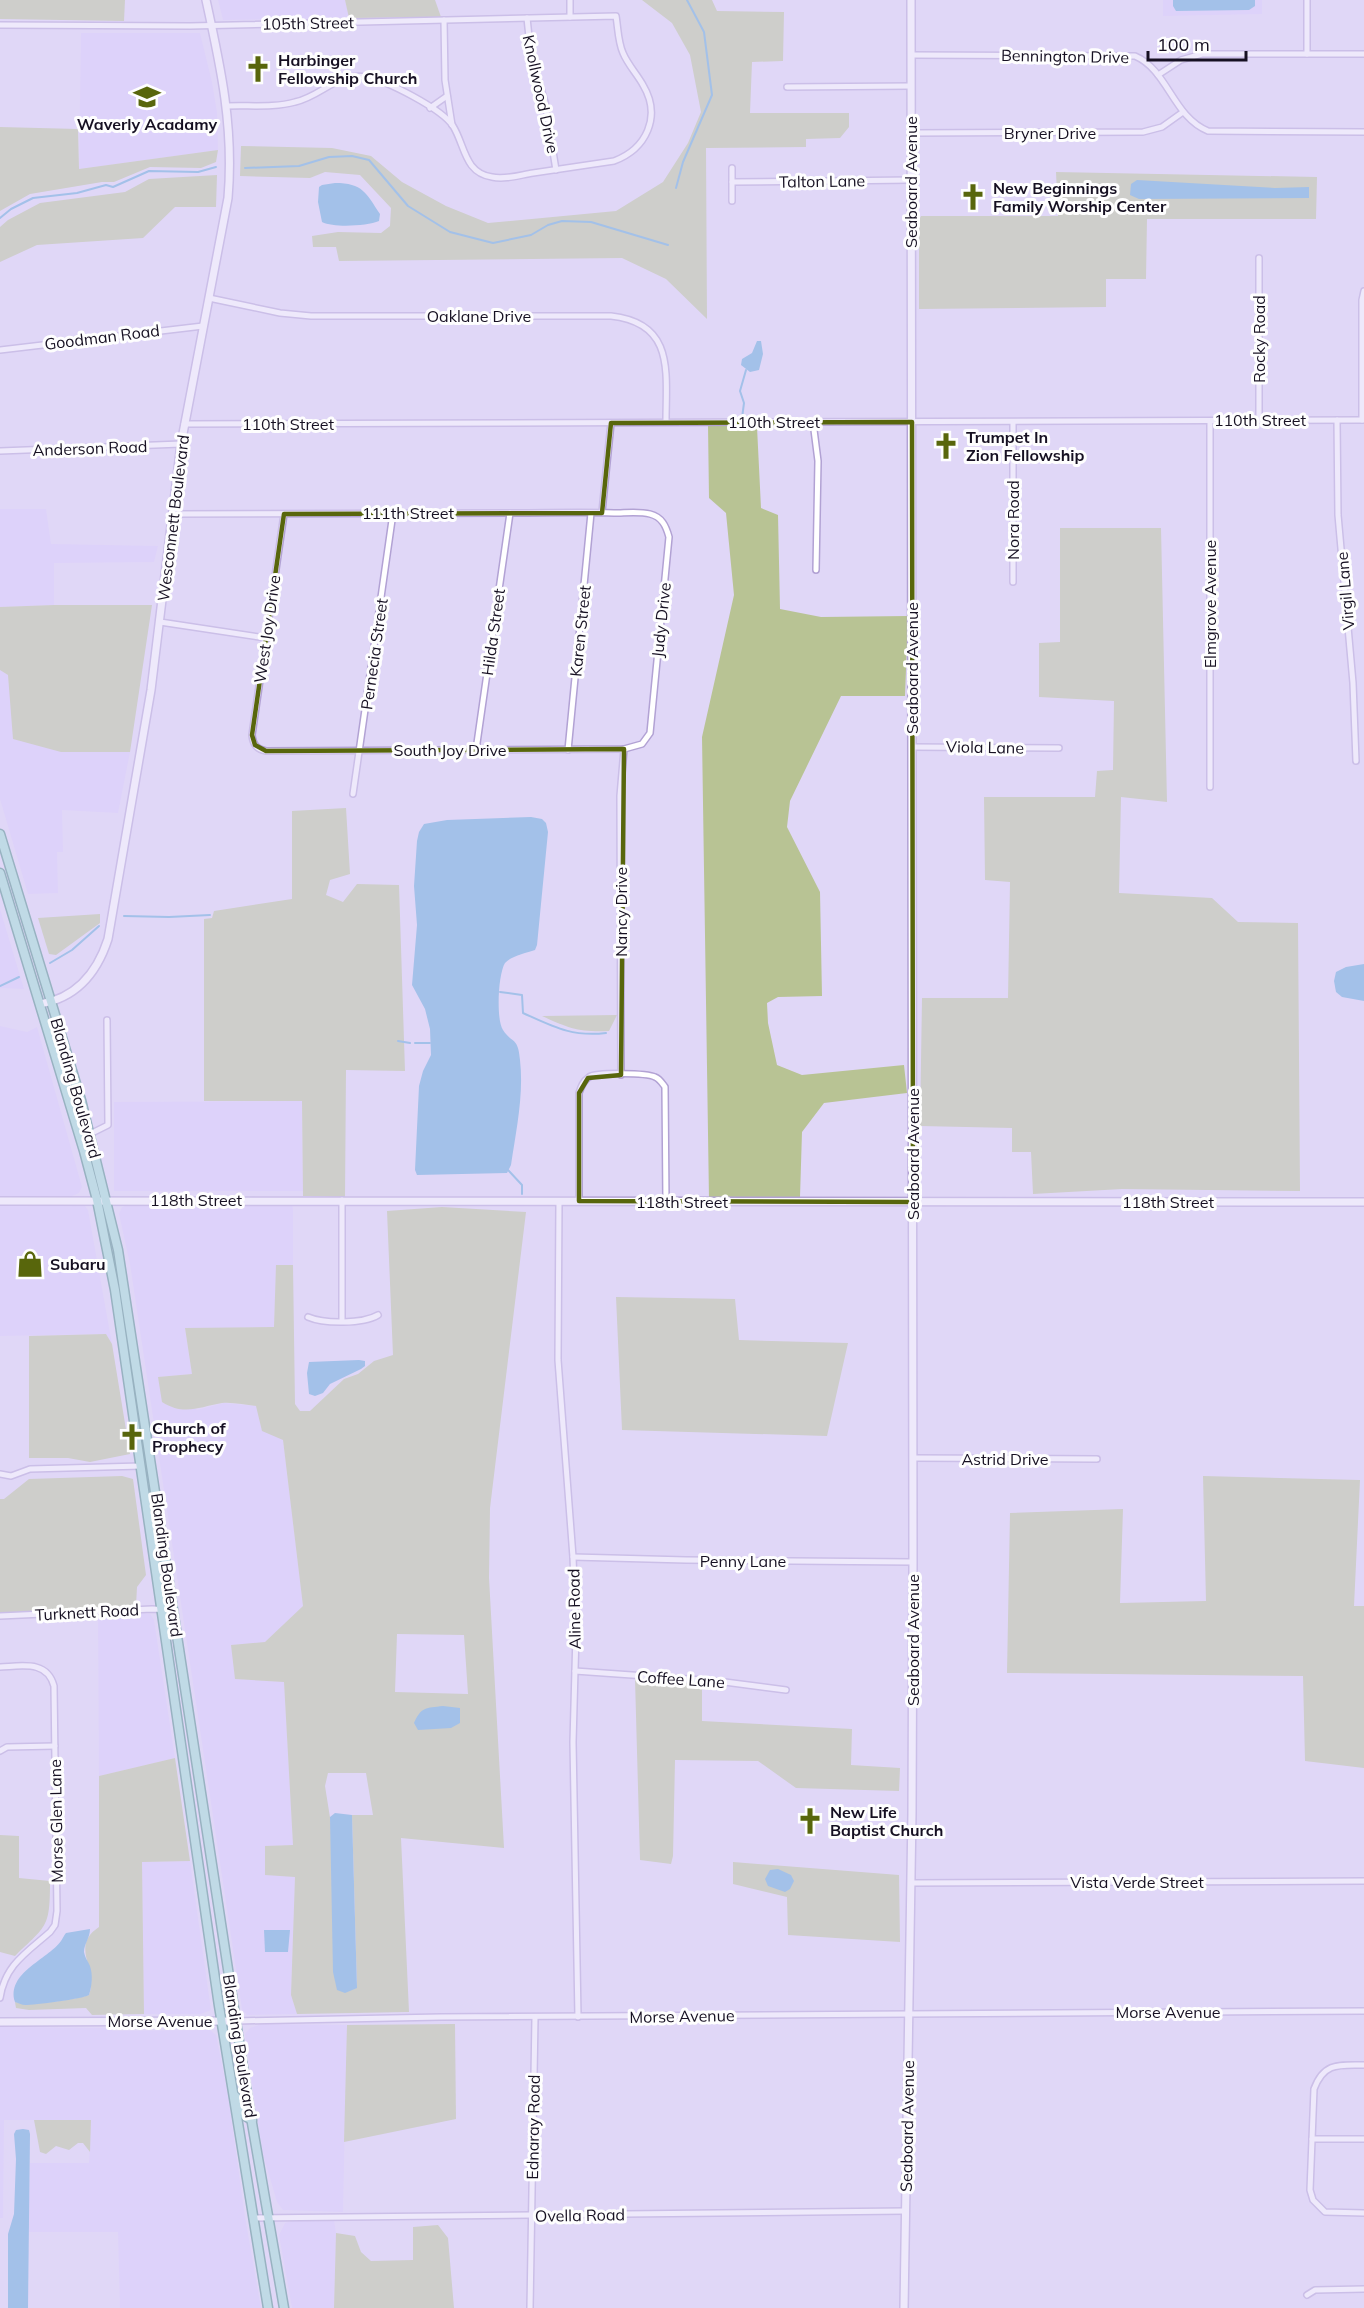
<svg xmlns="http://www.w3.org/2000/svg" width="1364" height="2308" viewBox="0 0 1364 2308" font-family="Mulish,sans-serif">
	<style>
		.built { fill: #daccfc }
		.green { fill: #b8c394; fill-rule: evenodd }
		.water { fill: #5aa6d7 }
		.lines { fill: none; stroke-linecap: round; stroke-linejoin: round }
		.stream { stroke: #5aa6d7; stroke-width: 2 }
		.minor-casing { stroke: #b2a2d4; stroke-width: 8 }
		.tertiary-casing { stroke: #b2a2d4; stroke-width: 10 }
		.primary-casing { stroke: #40867e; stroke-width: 11 }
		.minor { stroke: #fff; stroke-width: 5 }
		.tertiary { stroke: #fff; stroke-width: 7 }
		.primary { stroke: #9addd0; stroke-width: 8 }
		.marked { fill: none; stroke: #58660c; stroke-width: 4.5; stroke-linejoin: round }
		.labels { text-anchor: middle; stroke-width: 6; stroke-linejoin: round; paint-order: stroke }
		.street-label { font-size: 16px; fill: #161022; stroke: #fefefe }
		.poi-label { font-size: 16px; font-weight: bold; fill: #161022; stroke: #fefefe; text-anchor: start }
	</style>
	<rect width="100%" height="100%" fill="#e0d7f7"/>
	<g class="built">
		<path d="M218,0h127l4,18 -126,2z"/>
		<path d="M1163,0h99v14l-99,2z"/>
		<path d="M81,33h119l12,49 5,30 1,38 -139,19z"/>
		<path d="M0,509h46l5,35 107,2 -4,16 -100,1v42l-54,2z"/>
		<path d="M0,670l8,5 53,77h69l-12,61 -56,-3 1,42h-6l1,41 -30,1 -28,-95z"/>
		<path d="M0,909l24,80 -24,-1z"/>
		<path d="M0,1026l27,6 10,-5 45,160 -3,6 -9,4h-70z"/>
		<path d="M302,1101l1,90h-189v-89z"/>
		<path d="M0,1204h78l6,1 4,5 24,134 -6,-10 -106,2z"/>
		<path d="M132,1204h160l1,6v55l-17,1 -2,61 -89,2 7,45 -34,3 39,33 27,-7 32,3 27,34 20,166 -38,37 -33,2 3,34 49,2 9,164 -28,1v29l30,1 -4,119 6,19 -50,1 -5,-6 -112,-745 -11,-50 3,-7z"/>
		<path d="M139,1613l11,1 4,6 21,138 -76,18 -1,-162z"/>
		<path d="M190,1861l21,149 -10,4h-57l-2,-152z"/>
		<path d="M262,2024l85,1 -4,187 -60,-2 -6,-8 -15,-51 -17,-117 5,-6z"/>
		<path d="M0,2025h5l1,2 103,1 4,3 97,-1 6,5 12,59 17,123 16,91h-141l-2,-76h-90l2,-69h59l2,-43h-87l-1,98h-3z"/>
		<path d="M296,2220h38l2,13 -2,75h-42l-13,-73 6,-12z"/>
	</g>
	<g class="green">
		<path d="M0,0h125l-1,21 -124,-2z"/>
		<path d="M345,0h90l6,17 -92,1z"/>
		<path d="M642,0h70l5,11 67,1 -1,49 -31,1 -2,51h99v14l-9,11 -34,1v8l-100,1 1,171 -41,-40 -44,-21 -283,3 -3,-14h-23l-1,-11 26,-4 43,1 9,-7 1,-18 -31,-33 -35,-3 -15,6 -70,-2 1,-30 91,2 39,8 31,26 44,24 42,17 128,-12 47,-29 25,-39 13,-31 -11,-57 -18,-32z"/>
		<path d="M0,127l78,2 1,40 139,-19 -2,12 -15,6 -51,-1 -36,15h-12l-72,12 -30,17z"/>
		<path d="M1056,172l261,5 -1,42h-169l-1,60h-40v28l-187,2v-89l2,-4h137z"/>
		<path d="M217,175l-1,32h-41l-32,31 -106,7 -37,17v-35l8,-7 32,-17 85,-11 24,-13z"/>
		<path d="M708,425l49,2 4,81 17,7 2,94 41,8 87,-1 -3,80h-64l-51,105 -3,26 33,65 2,104 -44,1 -11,6 1,20 9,42 25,10 102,-10 3,28 -83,10 -22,29 -2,65 -91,2 -7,-462 32,-142 -8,-82 -17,-15z"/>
		<path d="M1060,528h101l6,274 -46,-5 -2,96 93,5 26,24 60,1 2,268 -178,-2 -89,5 -2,-42h-19v-24l-92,-2 2,-128h86l2,-116 -25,-2 -1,-83h111l2,-26 16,-1 1,-69 -75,-4v-54l21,-1z"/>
		<path d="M54,605h98l-22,147h-69l-48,-13 -5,-64 -8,-5v-63z"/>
		<path d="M346,808l4,66 -20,6 -4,15 17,7 14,-18 42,1 6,186 -59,-1 -1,127 -42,-1 -1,-95h-98v-182l8,-1 2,-7 78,-12v-88z"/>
		<path d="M100,914v9l-44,32 -7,-1 -11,-36z"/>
		<path d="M617,1015l-8,16c-30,1 -39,-2 -67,-15z"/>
		<path d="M442,1207l84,5 -36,296 -1,70 15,270 -103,-10 8,174 -112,2 -6,-19 4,-118 -30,-2v-29l28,-1 -9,-163 -49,-3 -4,-34 34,-3 38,-36 -20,-166 -21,-9 -6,-25c-11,-1 -23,-4 -34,-3 -23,4 -38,13 -60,-1l-4,-25 34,-3 -7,-46 89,-1 2,-62h17l2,139 5,7h10l34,-32 14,-5 16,-13 19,-6 -6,-144zM397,1634l67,1 4,59 -73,-2zM328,1773h38l7,42h-21l5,173 -32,-202z"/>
		<path d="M616,1297l119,2 4,41 109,3 -21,93 -205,-6z"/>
		<path d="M106,1334l6,10 18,110 -40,8 -22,-4h-39v-122z"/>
		<path d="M122,1476l11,3 13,96 -9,12 -1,19 -136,7v-114h4l25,-20z"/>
		<path d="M1203,1476l157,4 -6,126h10v162l-59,-7 -2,-85 -296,-3 3,-160 113,-4 -3,94 86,-2z"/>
		<path d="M635,1679l67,5v37l150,8 -1,36 49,3 -1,23 -103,-3 -38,-27 -83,-1 -2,96 -2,8 -31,-4z"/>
		<path d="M175,1758l15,103 -48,1 2,152 -52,1 -6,-7 -57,2 -13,-2 -1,-6c17,4 57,-2 74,-7 10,-27 -20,-48 10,-68v-151z"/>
		<path d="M0,1835l19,1v42l31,3c0,47 -3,44 -35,75l-15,-4z"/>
		<path d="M733,1862l166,13 1,67 -112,-7 -1,-38 -54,-13z"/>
		<path d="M455,2024l1,95 -112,23 3,-117z"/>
		<path d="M34,2120h57l-1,32 -7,-9h-5l-9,7 -13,-4 -10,8 -6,-2z"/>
		<path d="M438,2225l10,13 6,70h66h-186l2,-75 19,3 6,16 10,9 42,-1v-33z"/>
	</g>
	<g class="water">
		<path d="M1173,0h82v6l-6,4 -73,1 -3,-5z"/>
		<path d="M1137,180l138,8 34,-1v11l-170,1 -9,-4 1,-11z"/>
		<path d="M335,183c28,0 31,10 45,31l-1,7c-12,5 -45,7 -57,1l-4,-20 1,-15 3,-2z"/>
		<path d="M757,341h4l2,13 -4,16 -9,2 -9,-7 1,-6 10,-6z"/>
		<path d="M531,817l11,2 4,4 2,9 -11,113 -2,5c-9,3 -24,6 -30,13 -7,11 -9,57 -2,67 9,14 15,6 17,30 4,35 -4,71 -9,105l-4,8 -90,2 -2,-5 4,-84 4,-15 8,-16 -1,-26 -5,-20 -13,-24 5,-60 -3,-39 3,-45 2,-9 5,-8 23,-4z"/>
		<path d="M1364,964v37l-22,-4 -6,-5 -2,-11 2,-9 10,-5z"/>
		<path d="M359,1360l6,1v5l-4,3 -31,15 -7,9 -8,3 -6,-2 -2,-21 2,-11z"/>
		<path d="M443,1706l17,2v15l-9,5 -33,2 -4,-7c7,-16 12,-15 29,-17z"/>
		<path d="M335,1813l17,2 5,173 -12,5 -8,-3 -4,-18 -3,-155z"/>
		<path d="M778,1869l13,6 3,6 -4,8 -5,3 -17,-6 -3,-7 5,-9z"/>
		<path d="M90,1929c0,9 -6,15 -6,23 1,6 4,9 6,14 3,9 2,20 -1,29 -6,4 -55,10 -64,10 -3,0 -6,-2 -10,-3 -9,-29 32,-42 46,-61 2,-3 3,-6 5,-8z"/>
		<path d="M264,1930h26l-2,22h-23z"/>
		<path d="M23,2129l6,1 1,4 -2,174h-20v-74l6,-20 2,-55 -2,-25 2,-4z"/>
	</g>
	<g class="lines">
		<g class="stream">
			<path d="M245,168l54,-2 30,-9 23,-1 17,4 39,46 42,26 43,11 38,-8 17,-10 14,-4 29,1 77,23"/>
			<path d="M676,188l7,-26 29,-67 -8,-63 -17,-32"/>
			<path d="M0,218l11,-9 22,-11 44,-5 29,-8 7,2 36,-16 49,1 18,-5"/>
			<path d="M742,418l2,-15 -4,-12 6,-21"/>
			<path d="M124,916l45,1 41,-2"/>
			<path d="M50,963l22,-13 27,-24"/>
			<path d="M0,986l19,-9"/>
			<path d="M500,992l22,3 1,18c31,14 49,24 83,20"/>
			<path d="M398,1041l12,2"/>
			<path d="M415,1043h15"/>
			<path d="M508,1170l14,15v9"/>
		</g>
		<defs>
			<g id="minor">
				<path d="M570,0v17"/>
				<path d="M1307,0v54"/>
				<path d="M527,18l4,38 14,46 11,68"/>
				<path d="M444,20l1,60 7,45"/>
				<path d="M0,25l190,1 426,-10c2,12 2,26 7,37 5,12 14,21 20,32 19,32 3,64 -29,76 -27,4 -54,8 -81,12 -13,2 -28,7 -41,4 -28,-4 -27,-32 -39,-51 -11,-17 -67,-46 -87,-49 -29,-5 -44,19 -71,25 -21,6 -46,3 -68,4"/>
				<path d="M911,55l224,1c33,14 38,61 73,75l156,1"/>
				<path d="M1158,75l23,-15 21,-6h162"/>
				<path d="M787,87l124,-1"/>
				<path d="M430,108l17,-12"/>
				<path d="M911,133l232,-1 19,-5 21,-15"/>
				<path d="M732,168v33"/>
				<path d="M732,182l180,-2"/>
				<path d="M1259,258v162"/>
				<path d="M209,298l71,15 31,3h300c64,7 55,56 55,106"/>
				<path d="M0,350l203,-24"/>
				<path d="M1337,420l1,95 15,168 3,78"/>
				<path d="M1362,420v-120l2,-9"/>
				<path d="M813,422l5,39 -2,109"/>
				<path d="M1013,422v160"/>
				<path d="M184,424l1180,-4"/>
				<path d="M0,451l181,-7"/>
				<path d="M602,512l9,-89"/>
				<path d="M172,514c114,0 228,0 342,-1 33,0 67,-1 100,0 11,0 25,-2 36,1 12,3 16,12 19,23l-19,196 -8,11 -18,5 -358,2c-9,-2 -13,-6 -14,-16l32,-221"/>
				<path d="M160,622l106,16"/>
				<path d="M912,747l147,1"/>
				<path d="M476,750l34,-237"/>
				<path d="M568,750l23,-237"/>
				<path d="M1210,787v-366"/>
				<path d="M353,794l40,-281"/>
				<path d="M621,1075l-1,-279 4,-47"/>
				<path d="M90,1134l18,-9 -1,-105"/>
				<path d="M559,1201l-1,159 15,197 3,77 -3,108 5,275"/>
				<path d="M579,1201v-108c2,-6 4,-12 10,-16 8,-5 58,-4 66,0 5,2 7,6 10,10l1,115"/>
				<path d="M308,1317c16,7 55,7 70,-2"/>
				<path d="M342,1321v-121"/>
				<path d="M913,1458l184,1"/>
				<path d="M0,1474l11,2 19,-7 111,-3"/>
				<path d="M573,1557l113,3 227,2"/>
				<path d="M0,1616l152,-7 21,1"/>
				<path d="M0,1667c22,-1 47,-7 54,19l3,225 -2,14 -5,7c-24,21 -45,33 -50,66"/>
				<path d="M575,1671l142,10 69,9"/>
				<path d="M0,1751l7,-4 48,-1"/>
				<path d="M911,1883l453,-2"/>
				<path d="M236,2021l205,-4 923,-6"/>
				<path d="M1364,2065c-25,0 -40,-3 -50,24l-4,101 3,10 12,12 39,1"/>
				<path d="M1312,2139h52"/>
				<path d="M254,2218l652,-7"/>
				<path d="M1307,2295l8,-5 49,-1"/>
				<path d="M530,2308l5,-290"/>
			</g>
			<g id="tertiary">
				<path d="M40,1004c36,-6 57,-31 68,-65l43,-249 30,-246 47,-246c6,-70 -7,-130 -22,-198"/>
				<path d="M0,1201l1364,1"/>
				<path d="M0,2022l236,-1"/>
				<path d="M904,2308l8,-495 1,-251 -2,-1562"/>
			</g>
			<g id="primary">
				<path d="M0,834l81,266 37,150 130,850 36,208"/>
				<path d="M0,873l84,278 13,49 18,90 104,716 49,302"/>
				<path d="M235,2096l6,8 4,12 7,4"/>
			</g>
		</defs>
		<use href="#minor" class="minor-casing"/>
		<use href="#tertiary" class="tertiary-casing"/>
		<use href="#primary" class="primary-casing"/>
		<use href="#minor" class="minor"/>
		<use href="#tertiary" class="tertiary"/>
		<use href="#primary" class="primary"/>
	</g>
	<path d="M0 0H1364V2308H0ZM912,422l1,780 -334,-1v-108l9,-15 33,-3 3,-326 -358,2 -11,-6 -3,-10 32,-221 318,-1 9,-90z" fill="#e0d7f7" fill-opacity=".55" fill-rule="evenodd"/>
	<path class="marked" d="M912,422l1,780 -334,-1v-108l9,-15 33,-3 3,-326 -358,2 -11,-6 -3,-10 32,-221 318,-1 9,-90z"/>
	<defs>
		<symbol id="church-bare" viewBox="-9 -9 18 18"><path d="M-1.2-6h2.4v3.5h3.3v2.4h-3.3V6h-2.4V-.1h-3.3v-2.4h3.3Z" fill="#58660c" stroke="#fefefe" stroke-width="2.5" paint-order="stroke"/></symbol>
		<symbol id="school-bare" viewBox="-9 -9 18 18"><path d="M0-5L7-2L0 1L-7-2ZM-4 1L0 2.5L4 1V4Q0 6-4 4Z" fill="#58660c" stroke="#fefefe" stroke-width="2.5" paint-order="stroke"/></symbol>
		<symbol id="shop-bare" viewBox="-9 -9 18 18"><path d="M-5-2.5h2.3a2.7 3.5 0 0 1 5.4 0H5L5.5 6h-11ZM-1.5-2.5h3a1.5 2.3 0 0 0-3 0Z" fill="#58660c" stroke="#fefefe" stroke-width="2.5" paint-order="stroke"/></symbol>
	</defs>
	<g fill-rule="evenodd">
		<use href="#church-bare" x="239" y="50" width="38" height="38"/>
		<use href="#school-bare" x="128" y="78" width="38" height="38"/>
		<use href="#church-bare" x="954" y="178" width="38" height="38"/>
		<use href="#church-bare" x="927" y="427" width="38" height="38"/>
		<use href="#shop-bare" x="11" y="1245" width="38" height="38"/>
		<use href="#church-bare" x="113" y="1418" width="38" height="38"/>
		<use href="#church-bare" x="791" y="1802" width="38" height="38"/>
	</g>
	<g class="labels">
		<g class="street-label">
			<text transform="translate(308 23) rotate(-1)" y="6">105th Street</text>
			<text transform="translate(1065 56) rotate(1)" y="6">Bennington Drive</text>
			<text transform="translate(541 94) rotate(78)" y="6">Knollwood Drive</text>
			<text x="1050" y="139">Bryner Drive</text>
			<text transform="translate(822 181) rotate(-1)" y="6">Talton Lane</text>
			<text transform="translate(911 182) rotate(-90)" y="6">Seaboard Avenue</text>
			<text x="479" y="322">Oaklane Drive</text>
			<text transform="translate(102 337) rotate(-7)" y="6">Goodman Road</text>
			<text transform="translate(1259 339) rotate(-90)" y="6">Rocky Road</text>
			<text x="1260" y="426">110th Street</text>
			<text x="774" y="428">110th Street</text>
			<text x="288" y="430">110th Street</text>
			<text transform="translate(90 448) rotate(-2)" y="6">Anderson Road</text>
			<text x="408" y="519">111th Street</text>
			<text transform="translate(173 518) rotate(-83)" y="6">Wesconnett Boulevard</text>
			<text transform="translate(1013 520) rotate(-90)" y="6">Nora Road</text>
			<text transform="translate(1345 591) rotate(-95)" y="6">Virgil Lane</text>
			<text transform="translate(1210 604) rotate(-90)" y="6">Elmgrove Avenue</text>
			<text transform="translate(661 620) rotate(-84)" y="6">Judy Drive</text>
			<text transform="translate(267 629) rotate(-82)" y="6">West Joy Drive</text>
			<text transform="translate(580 631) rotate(-84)" y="6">Karen Street</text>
			<text transform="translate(493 632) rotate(-82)" y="6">Hilda Street</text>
			<text transform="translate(374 654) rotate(-82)" y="6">Pernecia Street</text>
			<text transform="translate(912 668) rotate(-90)" y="6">Seaboard Avenue</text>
			<text transform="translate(985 747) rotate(1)" y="6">Viola Lane</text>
			<text x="450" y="756">South Joy Drive</text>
			<text transform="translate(621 912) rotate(-90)" y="6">Nancy Drive</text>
			<text transform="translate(76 1088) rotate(74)" y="6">Blanding Boulevard</text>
			<text transform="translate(913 1154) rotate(-90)" y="6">Seaboard Avenue</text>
			<text x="196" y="1206">118th Street</text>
			<text x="682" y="1208">118th Street</text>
			<text x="1168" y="1208">118th Street</text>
			<text x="1005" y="1465">Astrid Drive</text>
			<text x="743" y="1567">Penny Lane</text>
			<text transform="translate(167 1565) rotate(82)" y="6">Blanding Boulevard</text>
			<text transform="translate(574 1609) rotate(-91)" y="6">Aline Road</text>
			<text transform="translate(87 1612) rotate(-3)" y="6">Turknett Road</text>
			<text transform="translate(913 1640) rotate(-90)" y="6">Seaboard Avenue</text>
			<text transform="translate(681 1679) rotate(4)" y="6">Coffee Lane</text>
			<text transform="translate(56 1821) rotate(-91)" y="6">Morse Glen Lane</text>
			<text x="1137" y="1888">Vista Verde Street</text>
			<text x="1168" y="2018">Morse Avenue</text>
			<text transform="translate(682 2016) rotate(-1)" y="6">Morse Avenue</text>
			<text x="160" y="2027">Morse Avenue</text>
			<text transform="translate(240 2046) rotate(81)" y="6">Blanding Boulevard</text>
			<text transform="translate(907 2126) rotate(-89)" y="6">Seaboard Avenue</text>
			<text transform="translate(533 2127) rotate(-89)" y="6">Ednaray Road</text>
			<text transform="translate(580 2215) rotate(-1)" y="6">Ovella Road</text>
		</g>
		<g class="poi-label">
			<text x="278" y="66">Harbinger<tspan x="278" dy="18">Fellowship Church</tspan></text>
			<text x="147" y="130" text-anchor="middle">Waverly Acadamy</text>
			<text x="993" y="194">New Beginnings<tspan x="993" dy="18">Family Worship Center</tspan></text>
			<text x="966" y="443">Trumpet In<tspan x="966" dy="18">Zion Fellowship</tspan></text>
			<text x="50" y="1270">Subaru</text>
			<text x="152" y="1434">Church of<tspan x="152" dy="18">Prophecy</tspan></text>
			<text x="830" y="1818">New Life<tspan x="830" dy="18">Baptist Church</tspan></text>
		</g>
	</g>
	<path d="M1148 51v9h98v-9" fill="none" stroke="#161022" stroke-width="3"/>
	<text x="1157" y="51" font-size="18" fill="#161022" stroke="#fefefe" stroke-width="4.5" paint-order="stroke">100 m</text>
</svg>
